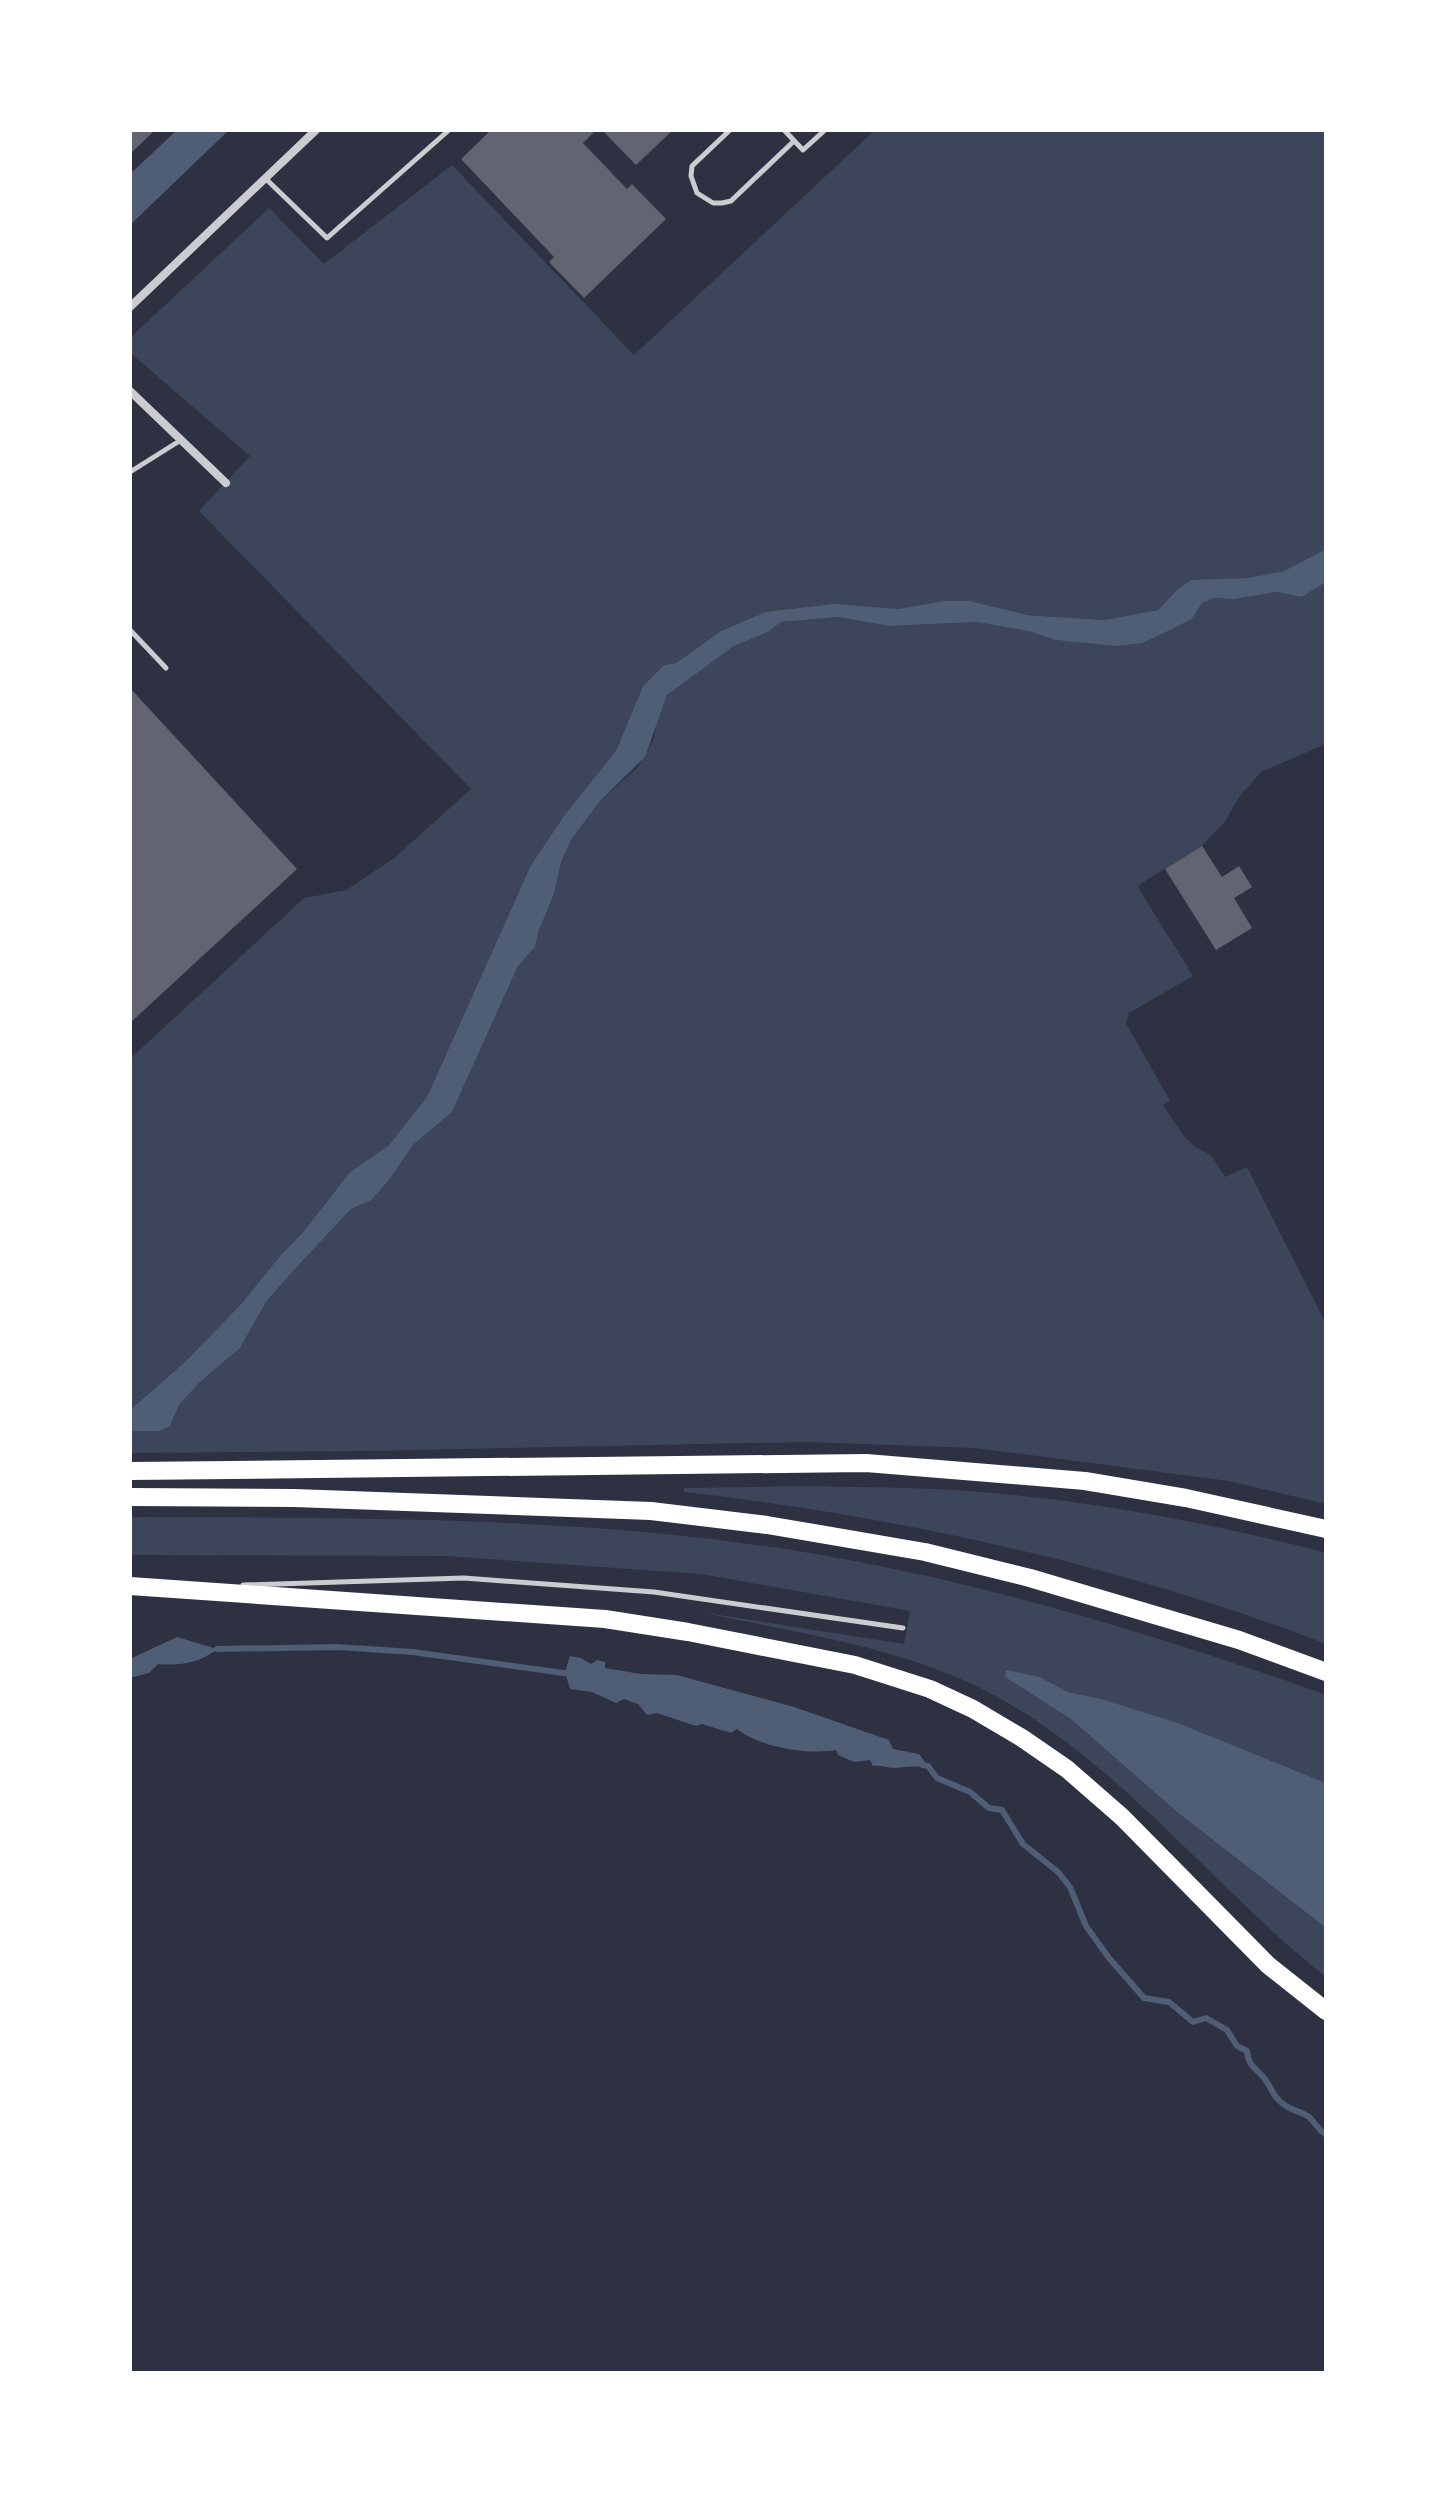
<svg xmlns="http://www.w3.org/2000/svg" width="1456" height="2503" viewBox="0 0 1456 2503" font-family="Helvetica,sans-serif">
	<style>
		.green { fill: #3c4559 }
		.water { fill: #4f5d75 }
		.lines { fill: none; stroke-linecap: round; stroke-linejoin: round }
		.stream { stroke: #4f5d75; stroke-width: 6 }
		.building { fill: #626471 }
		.service { stroke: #caccd0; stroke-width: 5 }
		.minor { stroke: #caccd0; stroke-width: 8 }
		.motorway { stroke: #fff; stroke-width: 18 }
	</style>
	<rect width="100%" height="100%" fill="#2d3142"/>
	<g class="green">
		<path d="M875,130h451v419l-42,22 -36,7 -57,3 -13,8 -20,21 -54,10 -77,-5 -57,-14h-27l-45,8 -133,3 -44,19 -45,32 -12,2 -21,21 -27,65 -50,62 -35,52 -104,232 -39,49 -38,26 -46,59 -24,25 -38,47 -55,57 -57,50v-351l174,-161 42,-8 47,-31 78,-70 -272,-278 51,-55 -116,-100 -4,-4 1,-15 138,-129 55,56 128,-99 182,190z"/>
		<path d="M1326,582v162l-65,28 -21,24 -16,27 -22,23 -65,40 56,90 -64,37 -3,10 44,78 -7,4 21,31 11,11 16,8 14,22 22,-10 79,157v180l-97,-23 -254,-33 -169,-6 -439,9 -237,2v-22l40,-5 9,-21 20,-22 41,-35 26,-46 29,-33 56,-60 21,-9 20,-24 21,-31 39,-33 66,-146 17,-19 4,-17 15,-36 7,-32 10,-22 29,-39 38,-34 16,-29 3,-18 10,-25 67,-49 34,-14 13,-10 57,-5 51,9 88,-4 55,10 23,8 88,3 49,-24 10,-16 12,-5 20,1 42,-7 26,5z"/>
		<path d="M801,1486c51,1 102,1 153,4 125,8 251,31 372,63v91c-204,-79 -425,-127 -642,-152v-4z"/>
		<path d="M130,1517c223,1 448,-1 668,34 179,29 352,82 523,142l5,2v88l-148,-60 -76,-24 -34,-7 -28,-15h-35l67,43 105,92 149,116v49c-111,-88 -199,-206 -323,-277 -91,-52 -202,-66 -303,-88l204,32 6,-33 -209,-37 -255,-18 -316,-1z"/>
	</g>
	<g class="water">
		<path d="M177,130h52l-99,95v-51z"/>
		<path d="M1326,549v33l-24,15 -26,-5 -42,7 -20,-1 -12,5 -10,16 -22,11 -27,13 -27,3 -61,-6 -23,-8 -55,-10 -88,4 -51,-9 -57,5 -13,10 -34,14 -67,49 -22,62 -45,44 -29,39 -10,22 -7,32 -15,36 -4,17 -17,19 -66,146 -39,33 -21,31 -20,24 -21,9 -56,60 -29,33 -26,46 -41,35 -20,22 -9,21 -11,5h-29v-21l57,-50 55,-57 38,-47 24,-25 46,-59 38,-26 39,-49 104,-232 35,-52 50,-62 27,-65 21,-21 12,-2 45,-32 44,-19 69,-8 64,5 45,-8h27l57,14 77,5 54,-10 20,-21 13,-9 57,-2 36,-7z"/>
		<path d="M177,1637l40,12c-17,14 -37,17 -59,15l-9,9 -19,5v-19z"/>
		<path d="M570,1656l11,2 10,6 6,-4 8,2v6l36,6 36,1 117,32 95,33 4,9 26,5 9,12c-11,0 -23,1 -34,2 -7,0 -13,-3 -21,-2l-3,-6 -16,2 -16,-7 -2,-5c-28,5 -77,-3 -99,-21l-6,4 -29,-9 -6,2 -39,-13 -10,2 -9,-11 -14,-5 -8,4 -24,-11 -22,-3 -5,-17z"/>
		<path d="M1006,1670l34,7 28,15 34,7 76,24 148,60v145l-149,-116 -105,-92 -67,-43z"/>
	</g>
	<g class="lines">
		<g class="stream">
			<path d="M217,1649l120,-2 76,5 158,22"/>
			<path d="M922,1765l6,1 9,12 33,14 19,16 13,2 21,34 35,28 12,15 16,39 23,32 35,40 25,4 24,20 13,-4 21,12 10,16 10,5c1,17 12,18 20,31 6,10 8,17 19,24 7,5 17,6 23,11 7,6 7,11 17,18"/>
		</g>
	</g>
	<g class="building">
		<path d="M130,130h25l-25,24z"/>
		<path d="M491,130h105l-13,13 44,46 5,-5 34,35 -82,79 -35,-36 5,-5 -93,-98z"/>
		<path d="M602,130h71l-37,35z"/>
		<path d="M130,688l167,181 -167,154z"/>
		<path d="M1202,846l20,31 17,-11 13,21 -18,11 18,30 -36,22 -51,-81z"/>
	</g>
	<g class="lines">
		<g class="service">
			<path d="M730,130l-38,36 -1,10 6,17 16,10h9l9,-2 63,-60"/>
			<path d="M784,130l19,20 22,-20"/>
			<path d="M265,178l62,60 122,-108"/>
			<path d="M130,472l51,-32"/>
			<path d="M130,630l36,38"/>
			<path d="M243,1585l221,-7 190,14 249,36"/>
		</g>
		<g class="minor">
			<path d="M130,307l186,-177"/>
			<path d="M130,391l96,92"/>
		</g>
		<g class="motorway">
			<path d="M130,1471l736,-8 219,18 101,17 140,31"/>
			<path d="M130,1497l164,1 357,13 116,14 158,27 105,26 209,62 87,32"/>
			<path d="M130,1586l475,33 83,13 167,33 75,24 43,20 49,29 45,31 55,48 146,148 58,46"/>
		</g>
	</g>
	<rect width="1456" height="2503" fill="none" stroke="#ffffff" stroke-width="264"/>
</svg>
